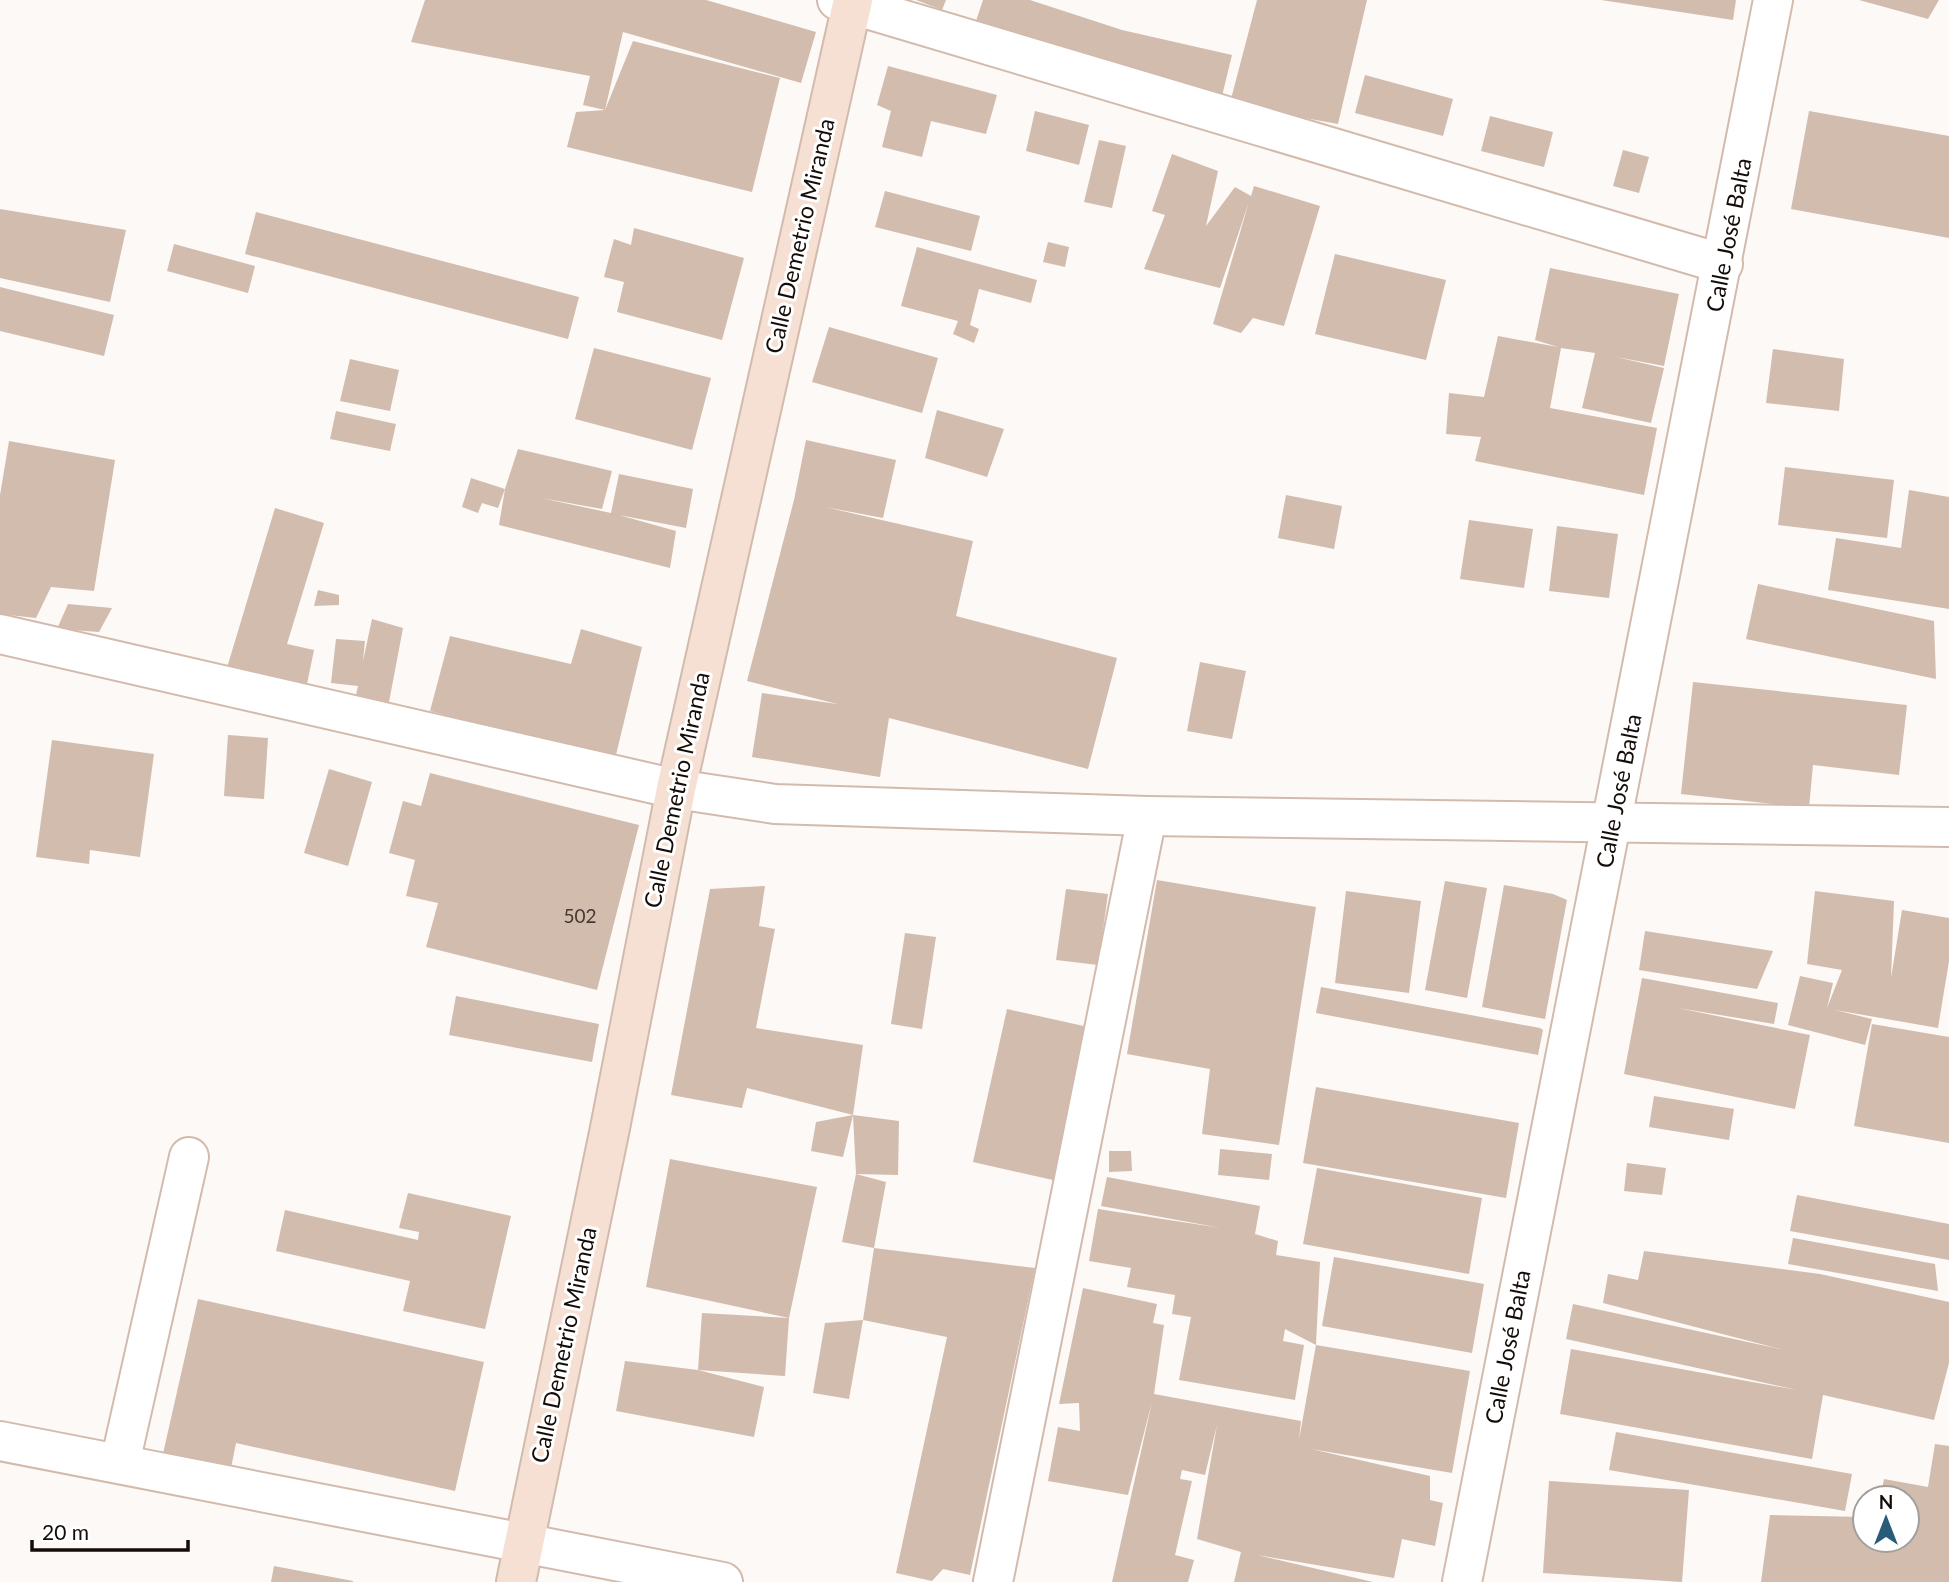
<svg xmlns="http://www.w3.org/2000/svg" width="1949" height="1582" viewBox="0 0 1949 1582" font-family="Lato,sans-serif">
	<style>
		.building { fill: #d2bcae }
		.lines { fill: none; stroke-linecap: round; stroke-linejoin: round }
		.street-casing { stroke: #d2bbad; stroke-width: 42 }
		.secondary-casing { stroke: #d2bbad; stroke-width: 42 }
		.street { stroke: #fff; stroke-width: 38 }
		.secondary { stroke: #f5e0d3; stroke-width: 38 }
		.labels { text-anchor: middle; stroke-width: 6; stroke-linejoin: round; paint-order: stroke }
		.number-label { font-size: 19px; fill: #443832 }
		.street-label { font-size: 23px; fill: #140c08; stroke: #fff }
	</style>
	<rect width="100%" height="100%" fill="#fdf9f6"/>
	<g class="building">
		<path d="M425,0h281l110,32 -15,51 -178,-51 -18,78 28,-69 147,37 -28,114 -185,-45 9,-35 29,-2 -22,-5 7,-29 -179,-34z"/>
		<path d="M916,0h30l-4,10z"/>
		<path d="M983,0h47l92,30 110,25 -10,41 -246,-75z"/>
		<path d="M1257,0h110l-29,124 -55,-10 -52,-15z"/>
		<path d="M1601,0h135l-3,20z"/>
		<path d="M1859,0h80l-11,19z"/>
		<path d="M888,66l109,29 -11,39 -55,-13 -9,36 -40,-10 9,-36 -14,-6z"/>
		<path d="M1365,75l88,24 -10,37 -88,-23z"/>
		<path d="M1035,111l54,14 -10,40 -53,-14z"/>
		<path d="M1809,111l140,25v102l-158,-29z"/>
		<path d="M1490,116l63,16 -9,35 -63,-16z"/>
		<path d="M1099,140l27,6 -14,62 -28,-6z"/>
		<path d="M1623,150l26,7 -10,36 -26,-7z"/>
		<path d="M1172,154l46,17 -12,55 29,-39 16,9 3,-10 66,20 -36,120 -31,-8 -12,15 -28,-9 36,-122 -29,86 -76,-19 21,-54 -13,-4z"/>
		<path d="M885,191l95,25 -9,35 -96,-24z"/>
		<path d="M0,209l126,21 -16,72 -110,-24z"/>
		<path d="M256,212l323,85 -11,42 -323,-85z"/>
		<path d="M634,228l110,30 -22,82 -105,-28 7,-30 -20,-5 10,-38 17,6z"/>
		<path d="M1048,242l21,5 -4,20 -22,-5z"/>
		<path d="M174,244l81,22 -7,27 -81,-22z"/>
		<path d="M917,247l120,33 -6,23 -52,-14 -9,36 9,4 -5,14 -21,-9 5,-13 -57,-15z"/>
		<path d="M1335,254l111,26 -20,80 -111,-26z"/>
		<path d="M1550,268l129,26 -15,72 -48,-9 48,11 -13,55 -69,-15 13,-55 -34,-5 -11,60 107,20 -13,67 -169,-34 6,-24 -35,-3 3,-41 35,4 14,-61 60,11 -23,-7z"/>
		<path d="M0,287l114,28 -10,41 -104,-25z"/>
		<path d="M829,327l109,31 -16,55 -110,-31z"/>
		<path d="M594,348l117,30 -19,72 -117,-31z"/>
		<path d="M1773,349l71,10 -5,52 -73,-8z"/>
		<path d="M350,359l49,11 -9,41 -50,-10z"/>
		<path d="M937,410l67,19 -17,48 -62,-19z"/>
		<path d="M336,411l60,13 -6,27 -60,-12z"/>
		<path d="M806,440l90,20 -13,58 -58,-11 148,34 -17,75 161,42 -29,111 -199,-51 -9,59 -128,-20 10,-64 75,11 -90,-23 47,-181z"/>
		<path d="M9,441l106,19 -21,131 -43,-4 -15,31 -36,-4v-119z"/>
		<path d="M518,449l94,22 -10,38 -61,-11 70,15 8,-39 74,15 -7,39 -67,-13 57,16 -6,37 -171,-43 6,-36z"/>
		<path d="M1785,467l109,13 -7,58 -109,-13z"/>
		<path d="M471,478l34,11 -7,19 -16,-5 -4,10 -16,-6z"/>
		<path d="M1909,490l40,7v112l-121,-19 8,-52 65,10z"/>
		<path d="M1286,495l56,11 -8,43 -56,-11z"/>
		<path d="M275,508l49,15 -37,121 27,6 -7,34 -29,-7 -6,19 -49,-15z"/>
		<path d="M1469,520l64,9 -9,59 -64,-9z"/>
		<path d="M1557,526l61,8 -9,64 -60,-7z"/>
		<path d="M1758,584l176,37 2,58 -190,-40z"/>
		<path d="M318,590l21,5v10l-25,1z"/>
		<path d="M68,604l44,4 -13,24 -42,-3z"/>
		<path d="M372,619l31,9 -14,74 -33,-7 2,-9 -27,-3 5,-44 29,2 -2,20z"/>
		<path d="M581,629l61,18 -27,112 -185,-48 20,-75 121,28z"/>
		<path d="M1200,662l46,9 -14,68 -45,-8z"/>
		<path d="M1693,682l214,23 -8,70 -86,-10 -4,43 -128,-14z"/>
		<path d="M228,735l40,3 -4,61 -40,-3z"/>
		<path d="M52,740l102,14 -14,103 -50,-7 -1,14 -53,-7z"/>
		<path d="M329,769l43,13 -24,84 -44,-13z"/>
		<path d="M430,773l209,52 -42,165 -171,-43 12,-44 -32,-7 9,-36 -26,-7 14,-52 18,5z"/>
		<path d="M1157,880l159,27 -37,238 -77,-11 8,-65 -83,-15z"/>
		<path d="M1445,881l42,7 -20,110 -42,-8z"/>
		<path d="M1504,885l49,9 14,6 -22,119 -63,-12z"/>
		<path d="M765,886l-6,40 16,3 -19,99 107,17 -10,70 -106,-27 -5,20 -71,-13 39,-206z"/>
		<path d="M1066,889l42,5 -10,71 -42,-5z"/>
		<path d="M1346,891l75,10 -12,92 -74,-10z"/>
		<path d="M1815,891l79,10 -3,77 11,-68 47,8v43l-11,67 -103,-18 37,9 -7,26 -77,-20 12,-49 33,7 -6,25 15,-38 -35,-6z"/>
		<path d="M1645,931l128,20 -16,38 -118,-19z"/>
		<path d="M905,933l31,4 -14,92 -31,-5z"/>
		<path d="M1642,978l136,25 -4,21 -96,-16 132,27 -15,74 -171,-35z"/>
		<path d="M1321,987l219,41 3,2 -5,25 -222,-42z"/>
		<path d="M456,996l143,28 -7,38 -143,-27z"/>
		<path d="M1007,1009l81,18 -35,153 -80,-18z"/>
		<path d="M1872,1024l77,13v106l-95,-17z"/>
		<path d="M1316,1087l203,36 -13,75 -203,-35z"/>
		<path d="M1654,1096l80,13 -5,31 -80,-13z"/>
		<path d="M853,1115l-10,42 -32,-6 5,-29 37,-7 46,6 -1,54 -42,-1z"/>
		<path d="M1220,1149l52,5 -3,26 -51,-5z"/>
		<path d="M1109,1151h22l1,20 -23,1z"/>
		<path d="M670,1159l147,28 -28,131 -4,58 -87,-6 66,17 -10,50 -138,-26 9,-50 73,9 4,-57 87,5 -143,-31z"/>
		<path d="M1627,1163l39,5 -4,27 -38,-4z"/>
		<path d="M1317,1168l165,30 -13,76 -166,-30z"/>
		<path d="M856,1174l30,8 -12,66 -32,-6z"/>
		<path d="M1107,1177l153,29 -5,28 23,7 -2,14 44,7 -4,83 154,26 -18,102 -141,-24 119,27v24l13,3 -8,43 -33,-7 -8,39 -137,-23 116,27h-139l7,-30 -44,-13 20,-114 -12,50 -23,-5 -2,9 12,2 -17,74 19,5 -6,22h-76l40,-180 -24,93 -80,-14 10,-54 22,4 -1,-28 -20,1 24,-116 74,16 -4,19 11,2 -10,69 147,27 -2,19 17,-95 -31,-16 -2,12 21,4 -9,55 -116,-20 12,-63 -19,-3 3,-19 -48,-8 4,-19 -42,-7 9,-52 123,19 -120,-22z"/>
		<path d="M408,1193l103,23 -26,113 -82,-18 7,-30 -134,-30 9,-41 133,30 1,-8 -20,-4z"/>
		<path d="M1797,1195l152,29v36l-159,-29z"/>
		<path d="M1793,1238l142,26 3,27 -150,-27z"/>
		<path d="M874,1248l161,20 -65,307 -27,-6 -11,12 -36,-8 51,-236 -84,-17z"/>
		<path d="M1644,1251l176,23 129,28v61l-15,57 -111,-25 -11,64 -252,-45 11,-65 226,41 -231,-51 7,-35 207,45 -177,-46 5,-29 30,6z"/>
		<path d="M1334,1257l150,27 -12,69 -150,-27z"/>
		<path d="M198,1299l286,63 -29,129 -219,-48 -6,30 -68,-15z"/>
		<path d="M863,1320l-14,79 -36,-6 12,-70z"/>
		<path d="M1616,1432l236,42 -7,37 -236,-41z"/>
		<path d="M1935,1444l14,2v136h-188l9,-67 95,2v23h42v-42h-27l4,-19 44,8z"/>
		<path d="M1549,1481l140,9 -7,92 -139,-9z"/>
		<path d="M274,1566l79,15v1h-82z"/>
	</g>
	<g class="lines">
		<defs>
			<g id="street">
				<path d="M837,0l886,264"/>
				<path d="M0,634l676,155 99,15 372,12 802,11"/>
				<path d="M0,1441l723,141"/>
				<path d="M120,1463l69,-306"/>
				<path d="M993,1582l154,-766"/>
				<path d="M1462,1582l311,-1582"/>
			</g>
			<path id="secondary" d="M516,1582l94,-454 66,-339 177,-789"/>
		</defs>
		<use href="#street" class="street-casing"/>
		<use href="#secondary" class="secondary-casing"/>
		<use href="#street" class="street"/>
		<use href="#secondary" class="secondary"/>
	</g>
	<g class="labels">
		<g class="number-label">
			<text x="580" y="923">502</text>
		</g>
		<g class="street-label">
			<text transform="translate(1729 235) rotate(-79)" y="8">Calle José Balta</text>
			<text transform="translate(800 236) rotate(-77)" y="8">Calle Demetrio Miranda</text>
			<text transform="translate(677 790) rotate(-78)" y="8">Calle Demetrio Miranda</text>
			<text transform="translate(1619 791) rotate(-79)" y="8">Calle José Balta</text>
			<text transform="translate(564 1345) rotate(-78)" y="8">Calle Demetrio Miranda</text>
			<text transform="translate(1508 1347) rotate(-79)" y="8">Calle José Balta</text>
		</g>
	</g>
	<g transform="translate(1886 1519)"><circle r="33" fill="#ffffff" stroke="#a19e9c" stroke-width="2"/>
	<path d="M0-5L12 26L0 18L-12 26Z" fill="#285c78"/>
	<text y="-10" font-size="19" font-weight="bold" text-anchor="middle" fill="#140c08">N</text>
	</g>
	<path d="M32 1540v10h156v-10" fill="none" stroke="#140c08" stroke-width="3.5"/>
	<text x="42" y="1540" font-size="21" fill="#140c08" stroke="#ffffff" stroke-width="5" paint-order="stroke">20 m</text>
</svg>
